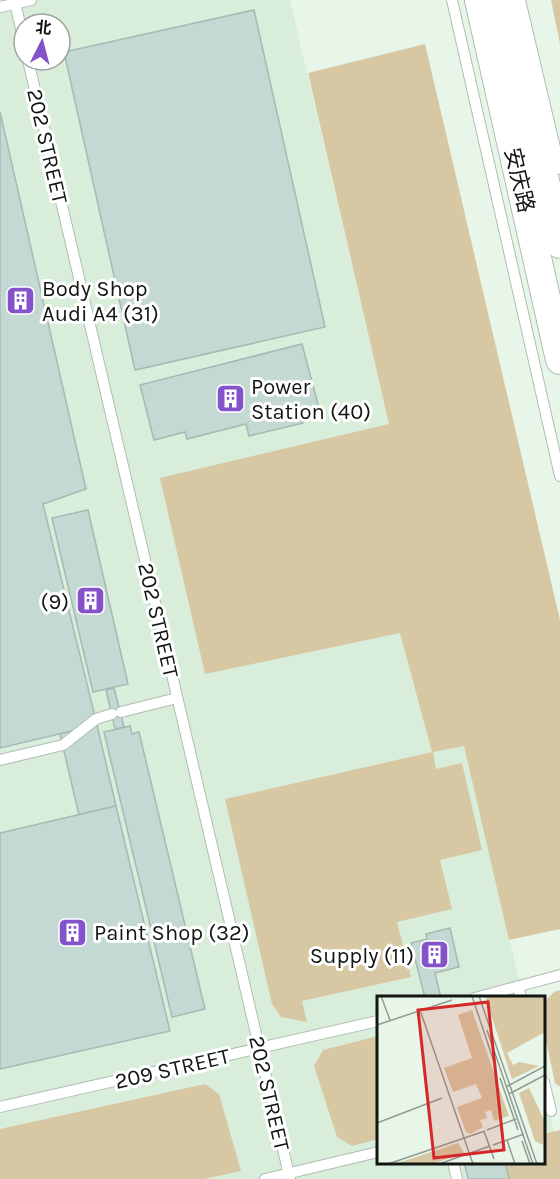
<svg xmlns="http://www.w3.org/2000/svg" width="560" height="1179" viewBox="0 0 560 1179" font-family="Karla,'Noto Sans SC',sans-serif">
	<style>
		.built { fill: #d8edda; fill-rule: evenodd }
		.green { fill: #d7c8a3 }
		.building { fill: #c5d9d4; stroke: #a6b9b4; stroke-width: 1.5 }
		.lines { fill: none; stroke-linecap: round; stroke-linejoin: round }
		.lane-casing { stroke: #b0beb2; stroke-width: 12 }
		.secondary-casing { stroke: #b0beb2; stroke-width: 30 }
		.lane { stroke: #fff; stroke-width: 10 }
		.secondary { stroke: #fff; stroke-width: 28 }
		.labels { text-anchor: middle; stroke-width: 6; stroke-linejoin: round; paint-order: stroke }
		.street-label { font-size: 22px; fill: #111612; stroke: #fff }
		.poi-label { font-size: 22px; fill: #111612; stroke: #fff; text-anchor: start }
		.inset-road { fill: none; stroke: #929c93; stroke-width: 1.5 }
		.view { fill: #d62828; fill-opacity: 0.15; stroke: #d62828; stroke-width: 3 }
		.inset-edge { fill: none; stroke: #111612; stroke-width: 3 }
	</style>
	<rect width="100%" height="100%" fill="#e8f6e9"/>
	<path class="built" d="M0,0h290l233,997 -145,1v164h166v-75l16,71v21h-560zM24,24h36v36h-36z"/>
	<g class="green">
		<path d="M551,0h9v44z"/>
		<path d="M425,44l135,576v309l-51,11 -45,-194 -31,6 3,17 26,-6 20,87 -42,10 12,49 -55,13 14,55 -109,24 5,21 -26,-5 -9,-13 -47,-205 207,-47 -32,-119 -195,41 -45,-196 229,-54 -81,-351z"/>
		<path d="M560,990v97l-5,-4 -11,-52v-29l10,-10z"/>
		<path d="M378,1036v103l-26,7 -15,-9 -23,-71 9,-16z"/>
		<path d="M205,1084l14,10 22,77 -37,8h-204v-50z"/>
		<path d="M560,1130v49h-51l-4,-16 39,-1v-28z"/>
	</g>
	<g class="building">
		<path d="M254,10l71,317 -190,43 -71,-318z"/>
		<path d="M0,112l86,377 -43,15 54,221 -97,23z"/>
		<path d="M302,344l18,68 -19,5 2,6 -54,13 -3,-12 -59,15 -2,-7 -31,8 -14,-55z"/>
		<path d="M88,510l40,174 -35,8 -41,-174z"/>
		<path d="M114,688l10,39 -9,2 -9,-39z"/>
		<path d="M97,725l19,81 -37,9 -19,-81z"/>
		<path d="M130,726l2,8 7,-2 66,277 -33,8 -68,-285z"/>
		<path d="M116,806l54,225 -170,38v-236z"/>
		<path d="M450,928l9,39 -24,6 6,25h-16l-14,-55 16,-4 -1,-5z"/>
		<path d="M464,1162h41l4,17h-41z"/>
	</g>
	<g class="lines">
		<defs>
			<g id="lane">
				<path d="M452,0l108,476"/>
				<path d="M520,0l40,169"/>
				<path d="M15,3l9,38"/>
				<path d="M0,7l31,-7"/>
				<path d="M28,60l262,1119"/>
				<path d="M121,712l56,-14"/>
				<path d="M0,760l63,-15 33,-26 16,-5"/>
				<path d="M518,986l3,12"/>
				<path d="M475,998l85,-23"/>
				<path d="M544,1082l7,29"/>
				<path d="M0,1107l378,-86"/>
				<path d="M453,1162l4,17"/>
				<path d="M265,1179l113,-27"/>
			</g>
			<g id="secondary">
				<path d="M479,0l81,360"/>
				<path d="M502,0l58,244"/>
			</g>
		</defs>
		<use href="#lane" class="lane-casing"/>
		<use href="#secondary" class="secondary-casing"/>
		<use href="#lane" class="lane"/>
		<use href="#secondary" class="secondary"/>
	</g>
	<defs>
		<symbol id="building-square" viewBox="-11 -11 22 22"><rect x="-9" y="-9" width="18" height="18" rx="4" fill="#8453cb" stroke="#fff"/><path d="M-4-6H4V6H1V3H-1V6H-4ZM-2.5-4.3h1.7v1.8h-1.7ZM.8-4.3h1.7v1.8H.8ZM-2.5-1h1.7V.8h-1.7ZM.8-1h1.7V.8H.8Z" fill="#fff"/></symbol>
	</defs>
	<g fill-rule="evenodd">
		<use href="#building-square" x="4" y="284" width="33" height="33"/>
		<use href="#building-square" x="214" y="382" width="33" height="33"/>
		<use href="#building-square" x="74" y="584" width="33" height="33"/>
		<use href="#building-square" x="56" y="916" width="33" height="33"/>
		<use href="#building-square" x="418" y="938" width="33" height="33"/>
	</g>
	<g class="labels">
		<g class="street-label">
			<text transform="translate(48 146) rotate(77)" y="8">202 STREET</text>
			<text transform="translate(520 180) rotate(77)" y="8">安庆路</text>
			<text transform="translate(159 620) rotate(77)" y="8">202 STREET</text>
			<text transform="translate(172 1068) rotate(-13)" y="8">209 STREET</text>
			<text transform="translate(270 1093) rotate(77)" y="8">202 STREET</text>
		</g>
		<g class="poi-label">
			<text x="42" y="296">Body Shop<tspan x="42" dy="25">Audi A4 (31)</tspan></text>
			<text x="251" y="394">Power<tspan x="251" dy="25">Station (40)</tspan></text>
			<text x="69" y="609" text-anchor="end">(9)</text>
			<text x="94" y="940">Paint Shop (32)</text>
			<text x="414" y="963" text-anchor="end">Supply (11)</text>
		</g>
	</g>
	<g transform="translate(377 996)">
		<rect width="168" height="168" fill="#e8f6e9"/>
		<path d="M108,0h60v36l-38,21 6,12 6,-3 20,4 -27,13zM95,14l37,106 -15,5 -3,-11 -6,2 2,6 -7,2 3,7 -13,7 -4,-2 -9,-25 25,-9 -6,-14 -23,8 -9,-24 28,-10 -14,-43zM152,92l16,34 -2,23 -8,-4 -16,-48zM81,147l6,10 -31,11h-38z" fill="#d7c8a3"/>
		<path class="inset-road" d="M4,0l9,24M95,0l23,69M102,0l58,168M43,14l53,154M0,29l75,-25M110,34l46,134M123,82l18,52M129,91l39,-21M132,98l36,-19M0,127l65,-25M110,134l29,-11M107,135l10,28M130,144l8,24M145,145l8,23M116,149l31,-11M11,168l97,-33M62,168l51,-18"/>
		<path class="view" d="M111,6l16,148 -70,8 -16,-148z"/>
		<rect width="168" height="168" class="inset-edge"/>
	</g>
	<g transform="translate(42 42) rotate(6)"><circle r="28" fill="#ffffff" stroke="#a0a2a0" stroke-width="1.5"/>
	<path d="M0-4.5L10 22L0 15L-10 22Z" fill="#8453cb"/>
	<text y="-9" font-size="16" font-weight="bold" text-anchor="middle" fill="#111612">北</text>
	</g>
</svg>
